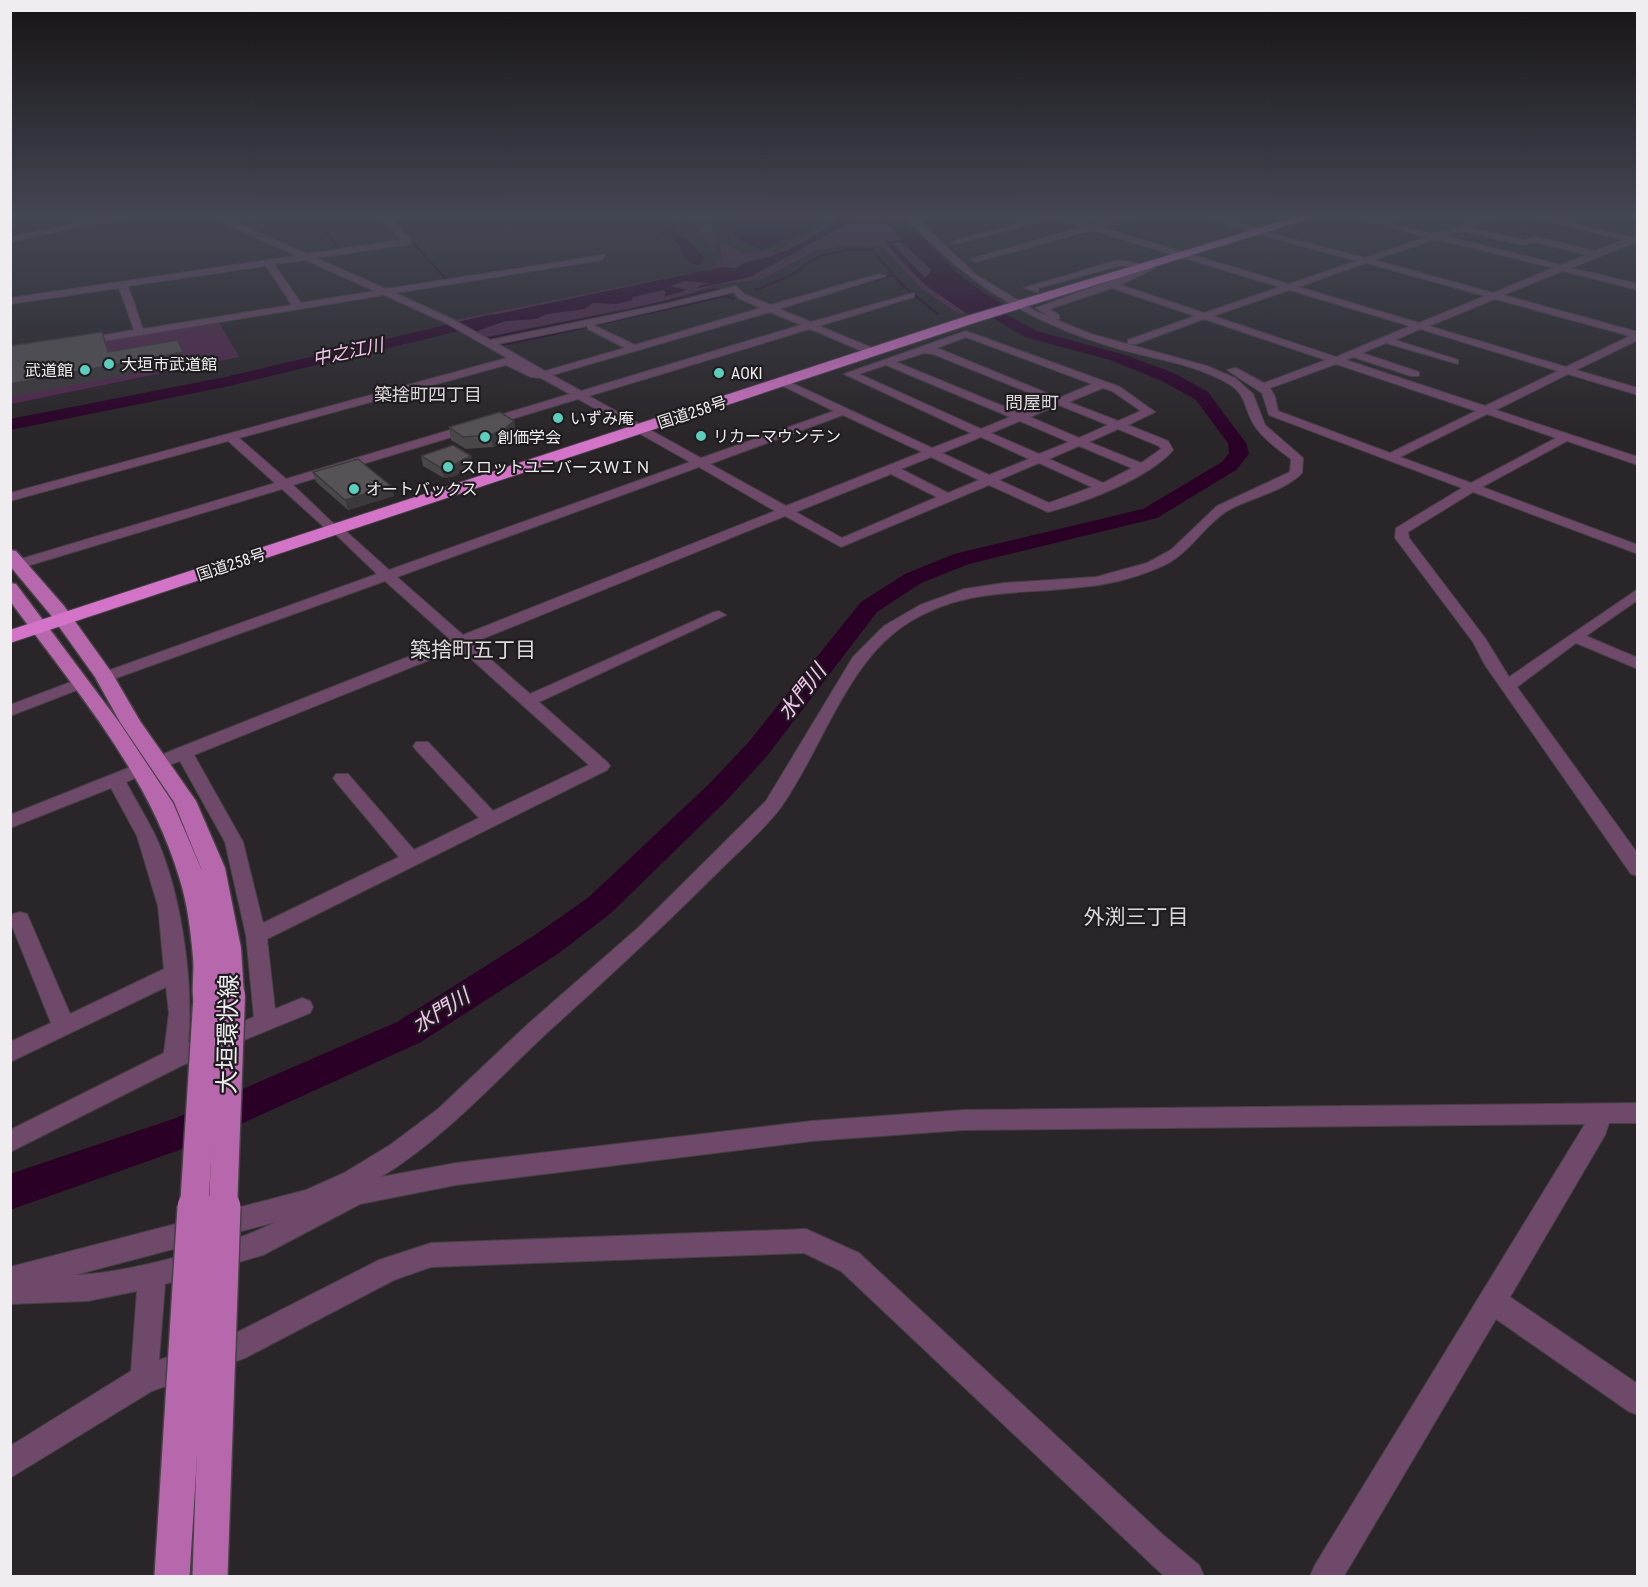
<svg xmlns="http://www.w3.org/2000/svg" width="1648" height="1587" viewBox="0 0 1648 1587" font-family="'Roboto Condensed','Noto Sans JP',sans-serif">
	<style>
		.green { fill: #52274d }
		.water { fill: #2a0027; fill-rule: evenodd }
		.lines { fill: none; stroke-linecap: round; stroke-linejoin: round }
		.stream-far1 { stroke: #2a0027; stroke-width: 2 }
		.stream { stroke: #2a0027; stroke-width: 3 }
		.river { fill: #2a0027; fill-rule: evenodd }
		.minor-casing { stroke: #454144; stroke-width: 2 }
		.major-casing { stroke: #454144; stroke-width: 3 }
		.highway-casing { stroke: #454144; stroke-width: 2 }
		.minor { fill: #6f496a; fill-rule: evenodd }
		.major { fill: #b768ad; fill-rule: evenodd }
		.highway { fill: #d374c8; fill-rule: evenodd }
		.major-bridge-far1-casing { stroke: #454144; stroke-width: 31; stroke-linecap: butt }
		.major-bridge-casing { stroke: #454144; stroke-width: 38; stroke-linecap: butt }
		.major-bridge-far1 { stroke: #b768ad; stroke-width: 28 }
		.major-bridge { stroke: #b768ad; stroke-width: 35 }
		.wall { fill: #4a4749 }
		.shaded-wall { fill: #3c393c }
		.building { fill: #565255; stroke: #3c393c; stroke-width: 1.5 }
		.poi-dot { fill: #5bcebc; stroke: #1f1c1f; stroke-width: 2 }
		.labels { text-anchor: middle; stroke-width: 4.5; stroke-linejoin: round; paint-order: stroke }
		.far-poi-label { font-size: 16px; fill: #efedef; stroke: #1f1c1f; text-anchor: start }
		.far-street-label { font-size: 16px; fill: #efedef; stroke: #1f1c1f }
		.far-water-label { font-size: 18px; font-style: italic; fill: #f6c5ee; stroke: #1f1c1f }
		.far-neighbourhood-label { font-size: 18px; fill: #ded9dd; stroke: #1f1c1f }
		.far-quarter-label { font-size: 18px; fill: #ded9dd; stroke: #1f1c1f }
		.neighbourhood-label { font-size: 21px; fill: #ded9dd; stroke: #1f1c1f }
		.water-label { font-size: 21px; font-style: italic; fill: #f6c5ee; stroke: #1f1c1f }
		.near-street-label { font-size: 24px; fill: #efedef; stroke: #1f1c1f }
	</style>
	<rect width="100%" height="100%" fill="#292528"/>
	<g class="green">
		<path d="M688,217h16l14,23 -3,6 1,9c-10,-11 -16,-30 -28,-38z"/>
		<path d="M831,217h13l-47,29 -28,11 -25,6 -8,5 -15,-1 -262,55 -3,-2 253,-51 12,-8v-16h7l14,8 34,-2 46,-24z"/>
		<path d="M860,217h21l22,23 -3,2 32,28 -7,8 -3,-2 -30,-34 -7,1 32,34 49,36 -7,1 -37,-25 -40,-42 -33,-2 -34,6 -52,28 -42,5 -57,17 -178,36 -10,-5 29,-11 31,-2 11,-5 33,-4 13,-7 24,1 39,-14h8l2,3 -2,2 20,-3 -1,-3 -13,-2 15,-6 24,2 -12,4 52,-10z"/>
		<path d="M219,322l20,35 -228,47v-48z"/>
	</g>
	<g class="water">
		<path d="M662,217h8l9,6 -8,6 1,3 18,10 15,16 -5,4 2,2c-20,4 -17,-15 -27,-23 -4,-3 -9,-4 -13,-7v-4l10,-6z"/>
		<path d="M722,217h98l-9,11 -21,11 -10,1 -8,7 -11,3 -23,-11z"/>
		<path d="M844,217h16l-110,60 -51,11h-3l13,-5 -24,-2 -15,5 16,4 -22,7 2,-4 -2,-3 -33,7 2,3 -16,4 -24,-1 -9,6 -37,5 -11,5 -31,2 -31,11 -18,-9 265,-56 15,1 8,-5 25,-6 28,-11z"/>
		<path d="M881,217c34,0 55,37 78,57 15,13 31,22 47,32l-34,11 -47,-32 -40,-43 17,-2zM902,242l30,28 -7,8 -34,-35z"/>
		<path d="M716,288l4,1 -78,19 -155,32 -4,-2 152,-30z"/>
	</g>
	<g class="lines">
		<g class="stream-far1">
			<path d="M320,224l21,27"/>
			<path d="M408,238l39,42 -3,1"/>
			<path d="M756,290l34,-14 29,-20 30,-6h23l31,36 35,28"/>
			<path d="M834,292l59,-17"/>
			<path d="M546,336l180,-40 8,3"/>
		</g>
		<path class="stream" d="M504,344l49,-10"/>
		<g class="river">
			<path d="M965,292l72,39 85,23 52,19 34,19 38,51 3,11 -13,16 -79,48 -188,46 -48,19 -44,29 -110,144 -39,43 -117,114 -52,40 -138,89 -222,101 -189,67v-36l166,-56 221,-96 138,-87 54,-38 119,-112 39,-41 114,-142 44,-28 49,-20 189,-45 79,-47 7,-9 -1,-10 -32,-43 -34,-19 -52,-21 -85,-23 -65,-38 -2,-3z"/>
			<path d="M492,314l5,2 3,3 -3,3 -272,65 -215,43v-11l215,-42z"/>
		</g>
		<defs>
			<g id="minor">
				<path d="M109,217h18l-117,25v-5z"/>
				<path d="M212,217h11l84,37 95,-14 -22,-23h9l22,23v4l-95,14 70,31 219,-34 -3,5 -207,33 57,26 38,21 180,-37 66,-17 8,8 27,11 108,-31 7,2 -107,33 32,13 103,-29v4l-95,29 51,21v4h-8l-52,-22 -221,67 112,62 133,-47 -55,-27 -1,-2 5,-3 149,69 39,-15 -127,-59 122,-43 154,56 35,25 -27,13 40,16 5,9c-24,28 -87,52 -125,62l-59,-27 -148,62 -56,-31 -313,127 58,51 184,-82 5,-1 7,4 -187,87 68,60 3,4 -3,4 -340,169 8,70 27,-11 8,3 3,6 -3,6 -127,52 -173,87v-22l154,-77 5,-40 -3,-26 -156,75v-20l41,-19 -41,-102 3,-7 7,-2 7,2 43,100 94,-45 -6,-63 -21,-70 -26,-48 -101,40v-13l123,-49h12l3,4 -3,4 -19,8c9,17 20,35 29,53 26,56 39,147 33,208l66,-26 -8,-82 -21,-93 -45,-81 -22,8 -9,-6 3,-4 26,-11 273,-108 -66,-59 -274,99h-12l-2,-3 2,-3 278,-100 -48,-46 -5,-1 -42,-38 -258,78h-10l-2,-3 2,-3 261,-78 -47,-42 -218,60v-8l497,-135 -61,-35 -62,-28 -304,50 -4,-1v-4l58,-10 -15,-42 -109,16v-6l286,-42zM305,260l70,31 -74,12 -27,-39zM266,266l26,39 -149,24 -15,-43zM734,292l4,6 23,10 -126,37 -42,-20zM770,312l31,13 -220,66 -29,-16zM587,326l1,3 37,19 -80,23 -47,-27zM966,337l126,47 -33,14 -122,-50zM924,353l9,1 117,47 -30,12 -124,-51zM506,365l25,12 10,1 29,16 -284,85 -47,-41zM886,365l124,52 -29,12 -122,-55zM1103,388l9,3 29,20 -23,10 -49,-19zM578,399l112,63 -301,108 -49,-44 -5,-1 -42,-40zM1059,405l49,20 -29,13 -49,-21zM843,415l79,37 -136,54 -76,-42zM1020,421l49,21 -30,12 -48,-21zM1118,429l41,17 2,3 -20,14 -52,-21zM981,437l48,22 -40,16 -47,-22zM1079,446l53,22 -29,15 -54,-24zM931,457l48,23 -31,13 -47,-24zM1039,463l53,24 -43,16 -50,-23zM699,467l76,44 -312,124 -66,-58zM891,474l46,23 -95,41 -46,-26zM459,648l130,117 -96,46 -65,-69h-12l-3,4 3,4 63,68 -65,32 -66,-76h-12l-3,4 3,4 63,75 -136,66 -20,-81 -49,-87z"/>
				<path d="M906,217h9l60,57 62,38 54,22 116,32 28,12 18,16 12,31 38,33 -1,15c-20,20 -51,24 -75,38 -26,17 -39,46 -69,57 -24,10 -51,17 -76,19 -62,8 -114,0 -171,34 -64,38 -88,127 -130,186 -16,22 -40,42 -59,61 -56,56 -113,109 -172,162 -55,51 -104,107 -169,147l75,-14 356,-42 152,-11 674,-7v20h-29l-4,12 -95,162 128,87v31l-10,-4 -132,-92 -152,257h-34l5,-11 270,-441 -621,6 -152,11 -356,44 -96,19 -97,51 -98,29 -6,76 71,-24 149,-76 52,-17 375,-14 53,24 303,281 37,31 5,11h-40l-323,-305 -37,-18 -373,14 -37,13 -149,78 -93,33 -142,87v-32l121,-75 6,-80 -49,10 -78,3v-37l296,-77 38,-17 46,-28 48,-36 90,-85 111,-97 127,-126 87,-144 31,-31 36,-21 44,-16 40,-6 92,-6 51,-14 24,-13 46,-44 73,-34 1,-13c-12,-9 -25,-18 -34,-30 -13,-16 -9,-34 -28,-45 -33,-20 -76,-25 -113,-36 -86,-25 -149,-64 -210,-131zM276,1222c-49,24 -147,51 -201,53z"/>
				<path d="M1040,217h27l24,8 28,-8h14l-33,10 189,57 67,-23 -98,-27v-4l107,28 62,-21 -72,-20c27,0 51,13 78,16 17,2 42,-16 63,-16l-27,11 54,12 12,-3 60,14 28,-11 -93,-23h16l85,20 7,-2 -2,7 -65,26 67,16v6l-75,-19 -60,24 135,37v8l-62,30 62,18v7l-70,-21 -72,36 142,47v8l-71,-24 -85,46 156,58v9l-165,-62 -65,40 1,6 76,100 24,39 129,-88v11l-52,36 52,22v11l-62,-26 -59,44 121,167v22l-7,-2 -146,-209 -12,-23 -78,-104 1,-10 66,-40 -193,-73 -7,-22 -35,-23 9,-2 28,15 62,-23 -122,-41 -68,25h-8v-4l67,-24 -83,-28 -63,21 10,6v4h-6l-17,-11 106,-39 3,-5 10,4 -35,17 84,28 76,-26 -189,-57 -116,32 -4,-3 111,-32 -28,-9 -99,26 -4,-2zM1460,231l63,14 12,-3 52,13 -26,10 -116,-29zM1436,239l117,29 -60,25 -119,-33zM1366,263l119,33 -66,27 -121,-36zM1289,290l121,36 -74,31 -123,-41zM1495,299l135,37 -64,31 -137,-41zM1420,329l138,42 -73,35 -139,-46 7,-3 58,19h8v-4l-57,-19 24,-10 72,21v-4l-63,-20zM1336,364l140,47 -86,42 -112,-42 -3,-14 -5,-9zM1487,414l69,24 -85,45 -71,-26z"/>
				<path d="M1204,217h14l39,13 -4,2z"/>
				<path d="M1118,260l22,4 -4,3 -18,-1 -80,22v4l-14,-4z"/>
				<path d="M79,679l8,5 -2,3 -75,29v-11z"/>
			</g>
			<path id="major" d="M10,550l6,1 48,55 48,67 28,48 56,80 29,67 16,80 3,47 -3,7 -10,4 -11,-5 -3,11 -10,3 -10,-3c-8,-16 -2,-37 -4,-54 -2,-26 -6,-57 -14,-81 -31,-104 -106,-190 -169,-276v-18l6,1 103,138 54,81 29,68 -1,-3 -27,-66 -54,-80 -25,-45 -45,-63 -40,-48z"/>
			<path id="highway" d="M1296,217h18l-337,105 -967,321v-13l957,-314z"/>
		</defs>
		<use href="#minor" class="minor-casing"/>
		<use href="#major" class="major-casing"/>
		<use href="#highway" class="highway-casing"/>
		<use href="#minor" class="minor"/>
		<use href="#major" class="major"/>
		<use href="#highway" class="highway"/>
		<defs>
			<g id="major-bridge-far1">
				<path d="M194,1209l13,-205"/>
				<path d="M223,1209l8,-214"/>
			</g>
			<g id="major-bridge">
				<path d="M172,1576l23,-369"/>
				<path d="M210,1576l13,-369"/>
			</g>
		</defs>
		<use href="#major-bridge-far1" class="major-bridge-far1-casing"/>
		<use href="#major-bridge" class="major-bridge-casing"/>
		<use href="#major-bridge-far1" class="major-bridge-far1"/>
		<use href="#major-bridge" class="major-bridge"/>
	</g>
	<g class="wall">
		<path d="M514,421l2,12 -11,10 -12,4 -27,2 -15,-9 -2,-13z"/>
		<path d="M421,456l52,10 -18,10 -11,2 -21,-12z"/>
		<path d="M313,472l78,14 3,10 -46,14 -32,-28z"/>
	</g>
	<g class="shaded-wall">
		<path d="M183,352l4,12 -177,33v-13z"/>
		<path d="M514,421l2,12 -11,10 -12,4 -3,-12z"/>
		<path d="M471,456l2,10 -18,10 -11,2 -3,-10z"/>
		<path d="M391,486l3,10 -46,14 -3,-10z"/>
	</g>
	<g class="building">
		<path d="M102,332l6,20 70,-12 5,12 -173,32v-38z"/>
		<path d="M500,412l14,9 -11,9 -13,5 -27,2 -14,-10z"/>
		<path d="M453,445l18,11 -19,10 -11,2 -20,-12z"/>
		<path d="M358,459l33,27 -46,14 -32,-28z"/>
	</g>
	<linearGradient id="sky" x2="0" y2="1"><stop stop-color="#171416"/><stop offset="0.49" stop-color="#434653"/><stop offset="1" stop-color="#434653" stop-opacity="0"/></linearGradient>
	<rect width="1648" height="440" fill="url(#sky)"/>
	<g class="poi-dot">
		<circle cx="109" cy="364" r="6"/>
		<circle cx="85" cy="370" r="6"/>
		<circle cx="719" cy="373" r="6"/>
		<circle cx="558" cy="418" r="6"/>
		<circle cx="701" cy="436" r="6"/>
		<circle cx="485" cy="437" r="6"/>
		<circle cx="448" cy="467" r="6"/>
		<circle cx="354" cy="489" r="6"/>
	</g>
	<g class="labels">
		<g class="far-poi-label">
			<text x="121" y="370">大垣市武道館</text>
			<text x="73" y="376" text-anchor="end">武道館</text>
			<text x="731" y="379">AOKI</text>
			<text x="570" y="424">いずみ庵</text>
			<text x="713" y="442">リカーマウンテン</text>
			<text x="497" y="443">創価学会</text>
			<text x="460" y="473">スロットユニバースＷＩＮ</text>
			<text x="366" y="495">オートバックス</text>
		</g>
		<g class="far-street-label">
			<text transform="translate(692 412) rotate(-18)" y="6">国道258号</text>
			<text transform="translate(231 564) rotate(-18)" y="6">国道258号</text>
		</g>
		<g class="far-water-label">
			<text transform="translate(348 352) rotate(-12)" y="6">中之江川</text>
		</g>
		<g class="far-neighbourhood-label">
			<text x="428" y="401">築捨町四丁目</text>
		</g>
		<g class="far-quarter-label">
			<text x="1032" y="409">問屋町</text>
		</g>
		<g class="neighbourhood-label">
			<text x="473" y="657">築捨町五丁目</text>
			<text x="1136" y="924">外渕三丁目</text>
		</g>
		<g class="water-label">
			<text transform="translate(802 692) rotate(-52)" y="7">水門川</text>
			<text transform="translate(441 1011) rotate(-32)" y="7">水門川</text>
		</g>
		<g class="near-street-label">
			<text transform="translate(228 1034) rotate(-89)" y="8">大垣環状線</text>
		</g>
	</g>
	<rect width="1648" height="1587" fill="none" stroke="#efedef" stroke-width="24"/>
</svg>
